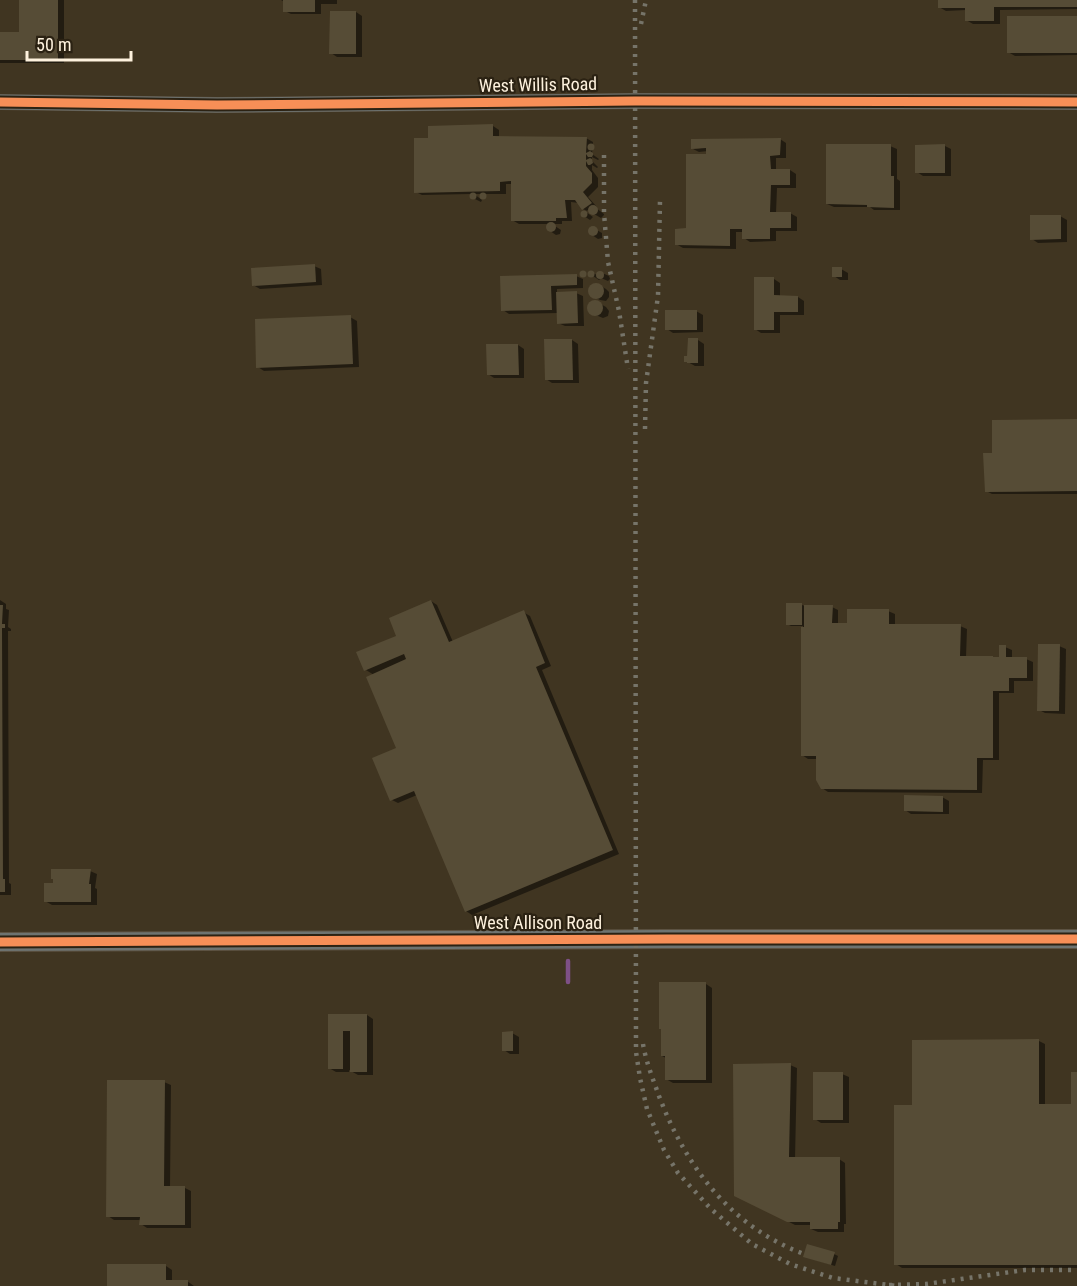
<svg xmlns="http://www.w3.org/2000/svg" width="1077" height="1286" viewBox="0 0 1077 1286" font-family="'Roboto Condensed',sans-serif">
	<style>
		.shadow { fill: #0007 }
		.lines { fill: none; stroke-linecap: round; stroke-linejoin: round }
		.stream { stroke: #7e5086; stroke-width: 4.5 }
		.building { fill: #564c36 }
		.minor-casing { stroke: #5c5242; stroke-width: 16 }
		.tertiary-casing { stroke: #5c5242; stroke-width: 20 }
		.minor { stroke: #6e7370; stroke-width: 15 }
		.tertiary { stroke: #6e7370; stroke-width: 18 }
		.rail { stroke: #767469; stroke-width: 4.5; stroke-dasharray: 3 6; stroke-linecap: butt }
		.cycleway-casing { stroke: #2b2213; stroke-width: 13 }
		.cycleway { stroke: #f78f57; stroke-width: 9 }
		.labels { text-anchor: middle; stroke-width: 4.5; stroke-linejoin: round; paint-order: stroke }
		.street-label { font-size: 18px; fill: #fef2de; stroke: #2b2213 }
	</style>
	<rect width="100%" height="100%" fill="#403521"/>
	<g class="shadow">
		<path d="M20,0h44v63h-64v-29h20z"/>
		<path d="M281,0h56v4h-16v10h-30l-6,-3v-9z"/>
		<path d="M939,0h138v9l-77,1v14h-27l-7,-4v-10l-20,1 -7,-4z"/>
		<path d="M356,12l6,4v41h-25l-6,-4z"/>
		<path d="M1077,17v38l-62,1 -7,-4z"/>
		<path d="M493,126l6,4v8h87l7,4 -1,12 7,5 -1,1 -6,-3v4l6,6 -1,1 -5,-3v5l6,8v9l-10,10 9,10 -1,1 8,6v1l-3,3 -14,-8 -1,2 7,5 -3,3 -6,-4 -2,-3 5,-2 -4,-2 -4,-6 -8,-1 1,19h-10v3h-10l9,6 -1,4 -4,1 -6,-4 -3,-4 1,-3h-29l-7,-4v-36h-6v10h-32l8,6 -1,2 -10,-5v-3l-49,1 -6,-3 13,-53z"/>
		<path d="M780,139l6,4v15h-10v13l14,-1 6,4v14h-19l-1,25h14l7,4v14h-21v10l-26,1 -6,-4v-6h-8v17l-53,-1 -7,-4 11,-14 21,-75v-4l-9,1 -6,-3z"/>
		<path d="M890,146l7,3v30l3,2v29h-26l-4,-3h-36l-7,-3z"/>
		<path d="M945,146l6,3v27h-28l-6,-4z"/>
		<path d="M1060,216l7,4v22l-29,1 -6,-4z"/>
		<path d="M591,228l4,1 7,4v5l-4,1 -6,-4 -3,-4z"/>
		<path d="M314,266l7,3 1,16 -62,4 -7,-4z"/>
		<path d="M841,269l7,4v7h-8l-6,-4z"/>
		<path d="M600,272l9,4 1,3 -2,2 -7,-3 -2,2 -9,-6 1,-2 6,3z"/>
		<path d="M576,276l7,3v9l-26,1v4h19l7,3 1,30h-19l-7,-3v-10l-49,1 -6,-4 -2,-32z"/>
		<path d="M774,279l6,4v14h18l6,4v14h-24v18h-19l-6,-4z"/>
		<path d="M594,285h5l7,4 3,3v5l-3,4 -6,-1 -7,-4 -3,-4 1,-5z"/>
		<path d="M593,302l6,1 7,4 3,4 -1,5 -5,2 -10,-4 -3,-3v-5z"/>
		<path d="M696,311l7,4v17l-30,1 -6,-4z"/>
		<path d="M350,317l7,4 2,46 -95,4 -6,-4z"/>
		<path d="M546,340h26l6,4 1,39h-27l-6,-4z"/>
		<path d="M698,340l6,4v22h-9l-9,-5 3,-4z"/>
		<path d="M518,345l6,4v29h-30l-6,-4z"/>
		<path d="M1077,420v74h-85l-6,-3 8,-36z"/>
		<path d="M0,600l6,4v5l3,1 -1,17 3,2v2h-3l1,252 2,1v11h-11z"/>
		<path d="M431,601l6,4 16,37 70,-30 7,4 21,50 -9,4 77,184 -147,61 -6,-4 -49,-116 -19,8 -6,-3 6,-52 -24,-73 -8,-5z"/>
		<path d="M802,605l3,1 27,1 6,3v15h10l40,-14 7,3v11l65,1 7,3 -1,28 35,2 4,-12 7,3v9h14l7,3v19h-19v12h-15v67h-16l-1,33 -154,-1 -6,-4 -4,-29h-10l-6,-4 1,-129h-12l-4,-2z"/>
		<path d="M1059,646l7,3 -1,65 -20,-1 -6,-3z"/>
		<path d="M942,797l7,4v13h-38l-6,-4z"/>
		<path d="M90,871l7,3 -2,14 2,1v16h-45l-7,-4 9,-16z"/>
		<path d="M706,984l6,4v95h-39l-7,-4v-21l-4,-2z"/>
		<path d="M329,1015h38l6,4v56h-15l-9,-5v2h-13l-7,-4z"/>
		<path d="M512,1033l7,4v17h-9l-6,-4z"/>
		<path d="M1039,1041l6,3v62h27l5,-32v194h-175l-6,-4 18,-158z"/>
		<path d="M790,1065l7,3 -2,91h44l6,4 1,61h-2v8h-26l-7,-3v-4h-16l-53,-27z"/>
		<path d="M842,1074l7,3v46h-28l-6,-4z"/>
		<path d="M164,1082l7,3 -1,103h15l6,3v37h-44l-6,-4v-4h-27l-6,-4z"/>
		<path d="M834,1254l4,2 -3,10 -26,-8z"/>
		<path d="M166,1266l6,4v11h15l7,5h-86z"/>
	</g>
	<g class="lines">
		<path class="stream" d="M568,961v21"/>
	</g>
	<g class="building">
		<path d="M19,0h39v60h-58v-28h19z"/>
		<rect x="283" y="0" width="32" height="12"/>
		<path d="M938,0h139v7h-83v14h-29v-13h-27z"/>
		<path d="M330,11h26v43h-27z"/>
		<rect x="1007" y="16" width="70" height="37"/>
		<path d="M493,124v12l94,1 -1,16 4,-2 3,2v2l-1,2h-4l-2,-3v6l4,-2 2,1 1,4 -3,2h-2l-2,-4v5l6,7v10l-9,9 9,11 -10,7 -7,-10h-10l2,18h-11v3h-45v-40l-11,1v9l-86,2v-55h14v-12z"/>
		<path d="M781,138l-1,17 -10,1 1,13h19v16h-19l-1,27h21v16h-21v11h-28v-10h-12v17l-55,-1v-16l11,-1v-74h20v-6l-15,1v-10z"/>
		<circle cx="591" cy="147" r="3.5"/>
		<path d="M826,144h65v32h3v32l-27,-1v-2l-41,-1z"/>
		<path d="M945,144v29h-30v-28z"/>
		<circle cx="473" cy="196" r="3.5"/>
		<circle cx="483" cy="196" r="3.5"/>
		<circle cx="593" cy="210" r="5"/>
		<circle cx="584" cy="214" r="3.5"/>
		<path d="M1030,215h31v24l-31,1z"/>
		<circle cx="551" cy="227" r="5"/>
		<circle cx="593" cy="231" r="5"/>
		<path d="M315,264l1,18 -64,4 -1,-18z"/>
		<rect x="832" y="267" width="10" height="10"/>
		<circle cx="591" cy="274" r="3.5"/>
		<circle cx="583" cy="274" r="3.5"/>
		<circle cx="600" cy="275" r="4"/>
		<path d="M577,274v11l-26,1 1,24 -51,1 -1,-35z"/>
		<path d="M754,277h20v18l24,1v16h-24v18h-20z"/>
		<circle cx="596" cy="291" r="8"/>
		<path d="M577,291l1,32 -21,1 -1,-32z"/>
		<circle cx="595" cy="308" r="8"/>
		<rect x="665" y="310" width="32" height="20"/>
		<path d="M351,315l2,49 -97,4 -1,-49z"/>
		<path d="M688,338h10v25h-11v-1h-3v-6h3z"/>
		<path d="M544,339h28l1,41h-28z"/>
		<path d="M486,344h32l1,31h-32z"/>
		<path d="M1077,419v72l-92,1 -2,-39h9v-33z"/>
		<path d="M431,600l18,42 75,-32 21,53 -9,4 77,183 -148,62 -51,-121 -24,10 -18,-43 24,-10 -30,-71 40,-18 -2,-5 -40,17 -8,-19 40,-16 -7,-18z"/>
		<rect x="786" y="603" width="16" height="22"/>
		<path d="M0,605h3l-1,19h3v4h-3l1,251h2v13h-5z"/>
		<path d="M804,605h29l-1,18h15v-14h42v15h72l-1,32h33v1h6v-12h7v12h21v21h-18v13h-16v67h-16v32l-156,-1 -5,-9v-24h-15v-129h3z"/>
		<path d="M1038,644h22l-1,67h-22z"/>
		<path d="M904,795l39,1v16l-39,-1z"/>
		<path d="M51,869h40l-2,15h2v18h-47v-19h9v-4h-2z"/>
		<path d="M659,982h47v98h-41v-24h-4v-27h-2z"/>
		<path d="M328,1014h39v58h-17v-41h-7v38h-15z"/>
		<path d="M513,1031v20h-11v-19z"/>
		<path d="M1039,1039v65h32v-32h6v193h-183v-160h18v-65z"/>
		<path d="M791,1063l-2,94h51v65h-2v7h-28v-7h-23l-53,-26 -1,-132z"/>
		<rect x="813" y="1072" width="30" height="48"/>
		<path d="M107,1080h58l-1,106h21v39h-46l1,-8h-34z"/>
		<path d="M807,1244l28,8 -4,13 -28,-8z"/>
		<path d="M107,1264h59v16h22v6h-81z"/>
	</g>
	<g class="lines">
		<defs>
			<path id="minor" d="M0,102l217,3 418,-4 442,1"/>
			<path id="tertiary" d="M0,942l667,-3h410"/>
		</defs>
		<use href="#minor" class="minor-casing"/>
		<use href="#tertiary" class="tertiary-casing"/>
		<use href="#minor" class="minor"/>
		<use href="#tertiary" class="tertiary"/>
		<g class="rail">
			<path d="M635,0l1,1052 4,26 7,31 17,41 14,23 33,36 41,35 38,20 43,14 64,8"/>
			<path d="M641,24l5,-24"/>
			<path d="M604,155v58l4,49 11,49 9,58"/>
			<path d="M645,429l1,-46 12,-87 2,-96"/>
			<path d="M643,1044c3,18 10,35 16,52 27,71 72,131 145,158"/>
			<path d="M889,1285l37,-1 99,-14h52"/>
		</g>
		<defs>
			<g id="cycleway">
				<path d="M0,102l217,3 418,-4 442,1"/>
				<path d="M0,942l667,-3h410"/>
			</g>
		</defs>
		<use href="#cycleway" class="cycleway-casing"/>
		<use href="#cycleway" class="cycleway"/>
	</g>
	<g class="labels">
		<g class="street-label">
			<text transform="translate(538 85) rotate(-1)" y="6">West Willis Road</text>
			<text x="538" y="929">West Allison Road</text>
		</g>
	</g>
	<path d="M27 51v9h104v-9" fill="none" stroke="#fef2de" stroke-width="3"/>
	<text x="36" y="51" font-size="18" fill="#fef2de" stroke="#2b2213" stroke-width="4.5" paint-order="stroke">50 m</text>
</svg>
